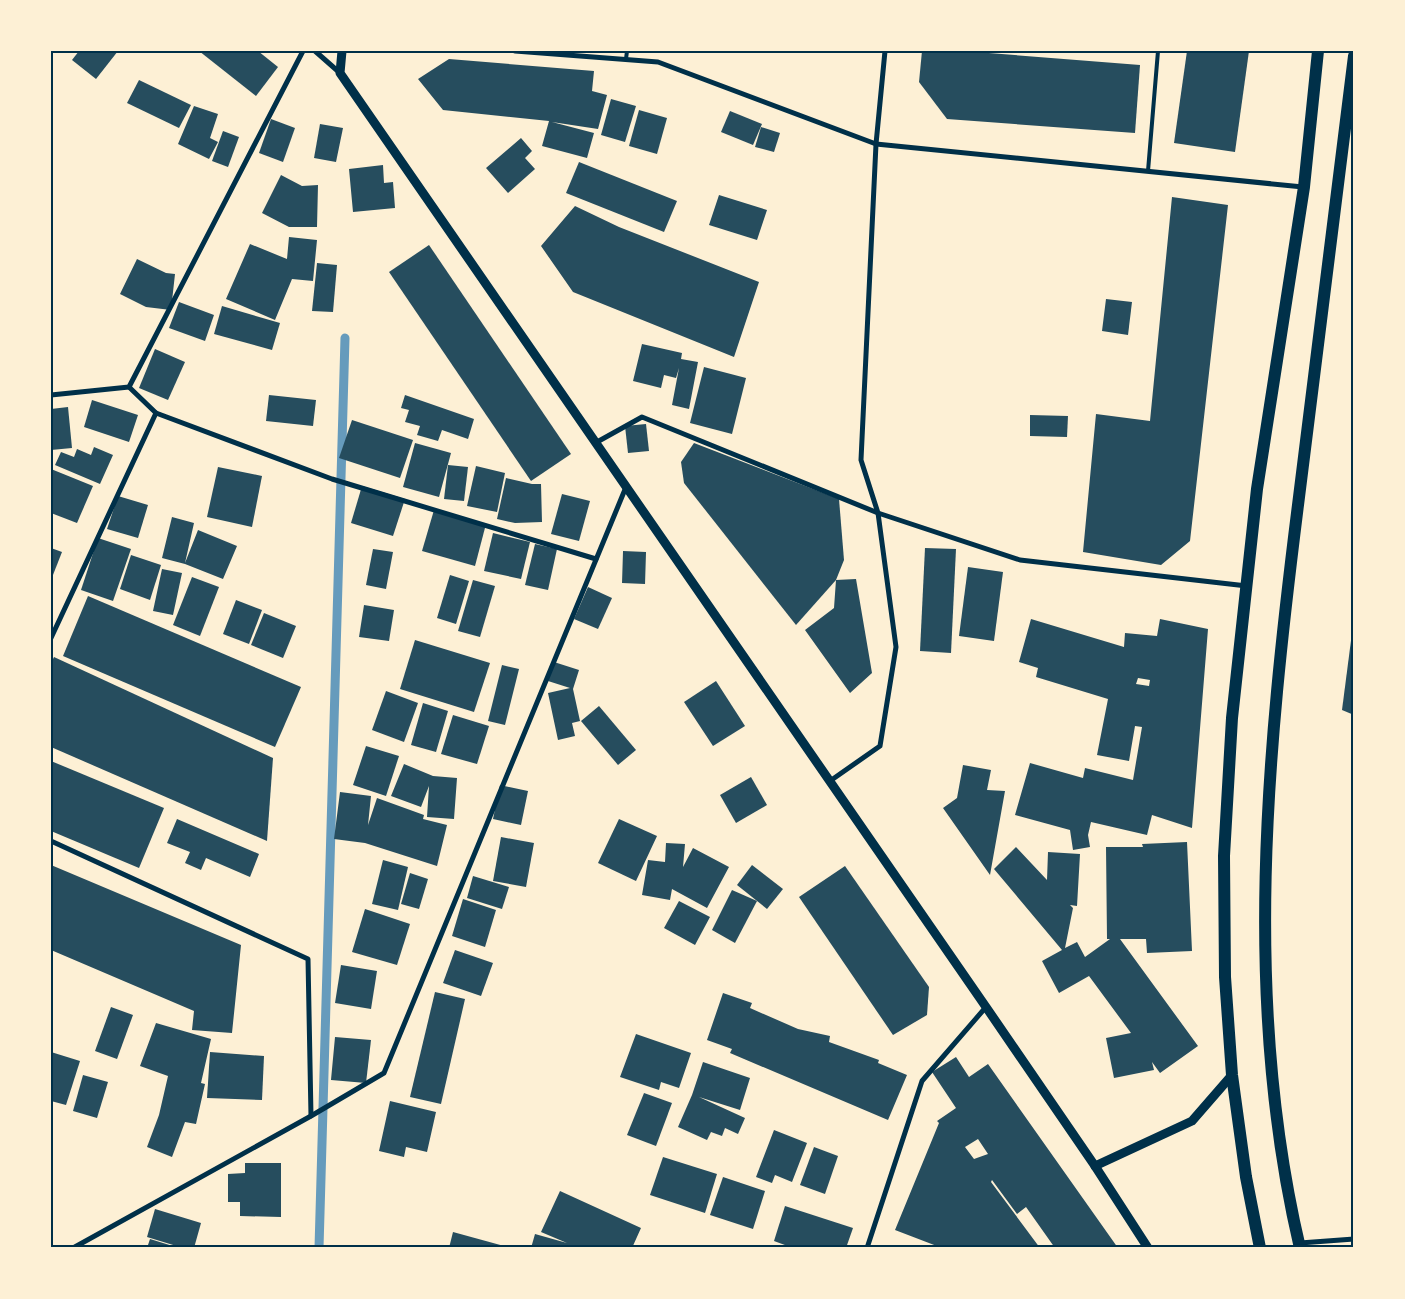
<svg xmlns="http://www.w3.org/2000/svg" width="1405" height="1299" viewBox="0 0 1405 1299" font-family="Montserrat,sans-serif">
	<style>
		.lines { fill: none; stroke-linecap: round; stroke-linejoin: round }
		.stream { stroke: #669bbc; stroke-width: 9 }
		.building { fill: #264d5e; fill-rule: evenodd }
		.service { stroke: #003049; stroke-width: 4 }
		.minor { stroke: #003049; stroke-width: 5 }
		.tertiary { stroke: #003049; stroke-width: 9 }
		.primary { stroke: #003049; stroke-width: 12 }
		.neatline { fill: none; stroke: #003049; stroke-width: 2 }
	</style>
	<rect width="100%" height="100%" fill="#fdf0d5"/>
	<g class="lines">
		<path class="stream" d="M319,1248l26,-910"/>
	</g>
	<g class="building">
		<path d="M79,51h39l-22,28 -24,-19z"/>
		<path d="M199,51h59l20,16 -22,29z"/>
		<path d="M922,51h41l177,14 -5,68 -188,-14 -28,-37z"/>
		<path d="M1187,51h62l-14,101 -61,-9z"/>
		<path d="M449,59l145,12 -2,20 15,4 -9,34 -46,-7 42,11 -7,25 -45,-12 7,-25 -106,-11 -25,-31z"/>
		<path d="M139,80l52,25 -12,23 -52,-25z"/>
		<path d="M611,99l25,7 -11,36 -24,-7z"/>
		<path d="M194,106l24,8 -8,24 8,4 -9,17 -31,-15z"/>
		<path d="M639,110l28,8 -10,36 -28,-8z"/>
		<path d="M730,111l32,13 -9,21 -32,-13z"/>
		<path d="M271,119l24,9 -12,34 -24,-9z"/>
		<path d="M320,124l23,4 -7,34 -22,-4z"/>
		<path d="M761,127l19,6 -6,19 -19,-5z"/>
		<path d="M223,131l16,6 -11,30 -16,-6z"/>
		<path d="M521,138l11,13 -7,7 10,11 -27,24 -22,-25z"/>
		<path d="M579,162l98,39 -13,31 -98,-39z"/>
		<path d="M383,165l1,18 9,-1 2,26 -42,4 -4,-43z"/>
		<path d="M281,175l21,11 16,-1 -1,42h-28l-27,-14z"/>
		<path d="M719,195l48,15 -10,30 -48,-15z"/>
		<path d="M1172,197l56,8 -38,336 -29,24 -78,-13 13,-138 54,7z"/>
		<path d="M575,206l44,21 140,55 -25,75 -161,-65 -32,-46z"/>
		<path d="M289,237l28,3 -4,41 -21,-2 -17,41 -49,-21 24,-55 37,15z"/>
		<path d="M429,245l142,209 -40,27 -142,-209z"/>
		<path d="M137,259l29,14 9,1 -4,36 -25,-3 -26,-13z"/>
		<path d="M317,263l20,2 -4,47 -21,-1z"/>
		<path d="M1106,299l26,3 -4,33 -26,-4z"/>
		<path d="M179,302l35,13 -9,26 -36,-13z"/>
		<path d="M222,306l58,17 -8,27 -58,-16z"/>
		<path d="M642,344l40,9 -1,6 17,3 -9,47 -17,-4 7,-37 -3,10 -12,-3 -3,13 -28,-7z"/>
		<path d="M155,349l30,13 -17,38 -29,-12z"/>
		<path d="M704,367l42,11 -14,56 -42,-11z"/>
		<path d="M269,395l47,5 -3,26 -47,-5z"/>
		<path d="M405,395l69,24 -6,20 -26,-9 -4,11 -21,-6 3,-9 -15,-4 4,-12 -8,-2z"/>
		<path d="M92,400l46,15 -9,27 -45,-15z"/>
		<path d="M68,407l4,41 -21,2v-41z"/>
		<path d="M1030,415l38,1 -1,21 -37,-1z"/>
		<path d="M352,420l61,20 -13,38 -61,-20z"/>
		<path d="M646,424l3,27 -21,2 -3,-27z"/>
		<path d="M415,443l36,10 -12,44 -36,-10z"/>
		<path d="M694,443l145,56 5,61 -8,20 -40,45 -112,-142 -3,-21z"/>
		<path d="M94,447l19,8 -13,29 -45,-19 6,-13 13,5 3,-8 14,6z"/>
		<path d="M448,465l20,2 -4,34 -20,-2z"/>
		<path d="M476,466l29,7 -8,39 -30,-6z"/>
		<path d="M218,467l44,9 -10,51 -45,-10z"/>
		<path d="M51,469l42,17 -16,37 -26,-10z"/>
		<path d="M506,478l26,6h9l1,38 -27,1 -18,-4z"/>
		<path d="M362,486l43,13 -12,37 -42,-13z"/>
		<path d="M562,494l28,7 -11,40 -28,-7z"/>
		<path d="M118,496l30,9 -10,33 -31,-9z"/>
		<path d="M434,510l52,14 -11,42 -53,-15z"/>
		<path d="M172,517l22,6 -9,40 13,-33 39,16 -14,33 -38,-15 -23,-6z"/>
		<path d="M493,533l37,9 -9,37 -37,-8z"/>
		<path d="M98,538l33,11 -18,52 -32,-11z"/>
		<path d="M535,544l22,5 -9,41 -23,-5z"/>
		<path d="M51,548l11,4 -11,28z"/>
		<path d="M925,548l31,1 -5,104 -31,-2z"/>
		<path d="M373,549l20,3 -7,37 -20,-4z"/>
		<path d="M623,551l23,1 -1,32 -23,-1z"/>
		<path d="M131,555l30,10 -11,35 -30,-11z"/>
		<path d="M968,567l35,5 -9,69 -35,-5z"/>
		<path d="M162,569l20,4 -9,42 -20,-4z"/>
		<path d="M450,575l19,6 -13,43 -19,-6z"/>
		<path d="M192,577l27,10 -19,49 -27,-11z"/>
		<path d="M856,579l16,94 -22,20 -45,-63 29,-22 2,-28z"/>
		<path d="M473,580l22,6 -15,51 -22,-6z"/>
		<path d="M588,587l24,11 -14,31 -24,-10z"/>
		<path d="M88,596l213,91 -26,60 -212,-91z"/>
		<path d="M236,600l26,10 -13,34 -26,-10z"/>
		<path d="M364,605l30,5 -5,31 -30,-4z"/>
		<path d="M264,613l32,13 -13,32 -32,-13z"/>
		<path d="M1031,619l93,28 1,-14 32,3 3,-17 48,10 -16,199 -40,-13 -5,20 -56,-13 -3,13 2,12 -17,3 -3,-20 -55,-15 15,-52 53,15 2,-10 48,12 9,-53 -7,-1 -6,35 -32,-6 11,-56 -72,-22 2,-9 -19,-6zM1138,678l12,2 -1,6 -13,-2z"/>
		<path d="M1353,625h1v90l-12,-5z"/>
		<path d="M415,640l75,23 -16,49 -74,-23z"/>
		<path d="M54,657l219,101 -6,83 -216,-94v-84z"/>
		<path d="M554,662l25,8 -6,19 7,32 -8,2 3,13 -17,4 -10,-47 22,-5 -22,-7z"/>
		<path d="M502,665l17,4 -14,56 -17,-4z"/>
		<path d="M716,681l29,45 -32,20 -29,-44z"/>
		<path d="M386,691l32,12 -14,39 -32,-12z"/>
		<path d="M423,703l25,8 -12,41 -25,-7z"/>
		<path d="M599,706l37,44 -18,15 -37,-44z"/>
		<path d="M453,715l36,11 -12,38 -36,-10z"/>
		<path d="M366,746l33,10 -13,40 -33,-11z"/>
		<path d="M51,761l113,47 -25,60 -88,-37z"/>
		<path d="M404,764l29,12 24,2 -3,41 -27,-2 2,-31 -8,21 -30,-11z"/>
		<path d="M963,765l28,5 -4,20 18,1 -15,84 -47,-67 14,-10z"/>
		<path d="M751,777l16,28 -31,18 -16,-28z"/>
		<path d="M500,785l28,6 -7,34 -28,-6z"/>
		<path d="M340,792l31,4 -3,29 9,-27 47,17 -1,4 24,6 -10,41 -72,-23 -31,-4z"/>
		<path d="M177,819l82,35 -9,23 -44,-19 -5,12 -16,-7 5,-11 -23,-9z"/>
		<path d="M619,819l38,17 -21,45 -38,-18z"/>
		<path d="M501,837l33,6 -8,44 -33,-6z"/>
		<path d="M1187,842l5,109 -45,2 -1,-14h-26l78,107 -38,27 -8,-11 2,8 -40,8 -8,-40 25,-5 -42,-57 -30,17 -17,-32 20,-11 -68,-81 22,-22 31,33 1,-28 32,2 -3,52 -7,-1 3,3 -8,40 12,-6 8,15 25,-18h-3l-1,-92h37l-1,-3z"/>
		<path d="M666,843l19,1 -2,23 10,-19 36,19 -22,41 -35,-19 -2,11 -28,-5 6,-35 17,2z"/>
		<path d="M383,860l25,7 -10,43 -26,-6z"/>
		<path d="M51,865l190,80 -9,88 -40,-3 2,-19 -143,-61z"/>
		<path d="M752,865l31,24 -16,20 -30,-24z"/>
		<path d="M845,866l84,121 -2,28 -34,20 -94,-138z"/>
		<path d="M410,873l18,6 -9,30 -18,-5z"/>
		<path d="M473,876l36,11 -7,22 -35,-11z"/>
		<path d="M732,890l25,11 -22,42 -23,-13z"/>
		<path d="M463,899l33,11 -11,37 -33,-11z"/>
		<path d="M679,901l31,16 -15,28 -31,-17z"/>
		<path d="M365,909l45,15 -13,41 -45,-13z"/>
		<path d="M455,950l38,13 -12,33 -38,-13z"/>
		<path d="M341,965l36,6 -6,38 -36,-6z"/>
		<path d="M435,992l30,7 -24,105 -31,-7z"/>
		<path d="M723,993l29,10 -2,5 48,21 32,7 -1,6 50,18 -1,3 29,12 -19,45 -158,-67 2,-4 -25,-9z"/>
		<path d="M111,1007l22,8 -16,44 -22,-8z"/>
		<path d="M156,1023l55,16 -10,44 4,1 -9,40 -11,-2 -13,35 -25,-10 12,-32 9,-39 -28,-10z"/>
		<path d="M636,1034l55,19 -12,35 -18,-6 -2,8 -39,-13z"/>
		<path d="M335,1037l36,3 -5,43 -35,-3z"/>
		<path d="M51,1052l29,9 -14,44 -15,-4z"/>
		<path d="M210,1052l54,4 -2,44 -55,-2z"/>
		<path d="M956,1057l13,20 19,-13 130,184h-63l-29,-41 -9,7 -25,-34 -1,2 49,66h-98l-47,-18 44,-107 -2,-2 19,-13 -24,-36zM978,1139l10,15 -14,5 -9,-12z"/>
		<path d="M703,1062l47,16 -10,32 -41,-13 46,21 -7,16 -13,-6 -3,8 -11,-4 -4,8 -29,-13 14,-32z"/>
		<path d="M83,1075l25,7 -11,36 -24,-7z"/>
		<path d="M644,1093l28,10 -16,43 -29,-11z"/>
		<path d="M390,1101l46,11 -9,40 -21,-5 -2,10 -25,-6z"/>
		<path d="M774,1130l33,13 -15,39 -17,-7 -3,8 -16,-6z"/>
		<path d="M814,1147l24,9 -13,38 -25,-9z"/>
		<path d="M663,1157l54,17 -12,39 -55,-18z"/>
		<path d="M245,1163h36v54l-41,-1v-14h-12v-28l17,-1z"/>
		<path d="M723,1177l42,14 -12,38 -43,-14z"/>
		<path d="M560,1191l81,37 -9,20h-101l4,-14 32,9 -26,-11z"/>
		<path d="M785,1206l68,22 -7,20h-53l-19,-7z"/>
		<path d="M155,1209l46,14 -7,25h-11l-36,-11z"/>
		<path d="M453,1232l51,14v2h-55z"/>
		<path d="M150,1239l26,8v1h-29z"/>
	</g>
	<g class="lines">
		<g class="service">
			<path d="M626,59l1,-8"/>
			<path d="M1148,171l10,-120"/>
		</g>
		<g class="minor">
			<path d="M315,51l25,22"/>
			<path d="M515,51l143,11 218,82 427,43"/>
			<path d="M51,395l78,-8 174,-336"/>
			<path d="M156,413l176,66 264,80"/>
			<path d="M597,442l45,-25 236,96 142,47 227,26"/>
			<path d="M51,638l105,-225 -27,-26"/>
			<path d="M830,781l50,-35 16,-99 -18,-134 -17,-53 15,-316 9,-93"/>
			<path d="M51,841l257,118 3,157"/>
			<path d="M1300,1243l54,-4"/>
			<path d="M73,1248l238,-132 73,-43 242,-586"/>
			<path d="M867,1248l55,-167 64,-74"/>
		</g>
		<g class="tertiary">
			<path d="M342,51l-2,22 646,934 109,159 53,82"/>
			<path d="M1095,1166l97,-45 40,-46"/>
		</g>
		<g class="primary">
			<path d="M1260,1248l-14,-71 -14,-102 -7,-98 -1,-121 8,-138 25,-229 47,-302 14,-136"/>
			<path d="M1300,1248c-58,-246 -33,-496 -2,-743 18,-150 38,-299 56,-449"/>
		</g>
	</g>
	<rect width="1405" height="1299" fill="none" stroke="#fdf0d5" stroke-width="105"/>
	<rect x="52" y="52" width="1300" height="1194" class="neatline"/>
</svg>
